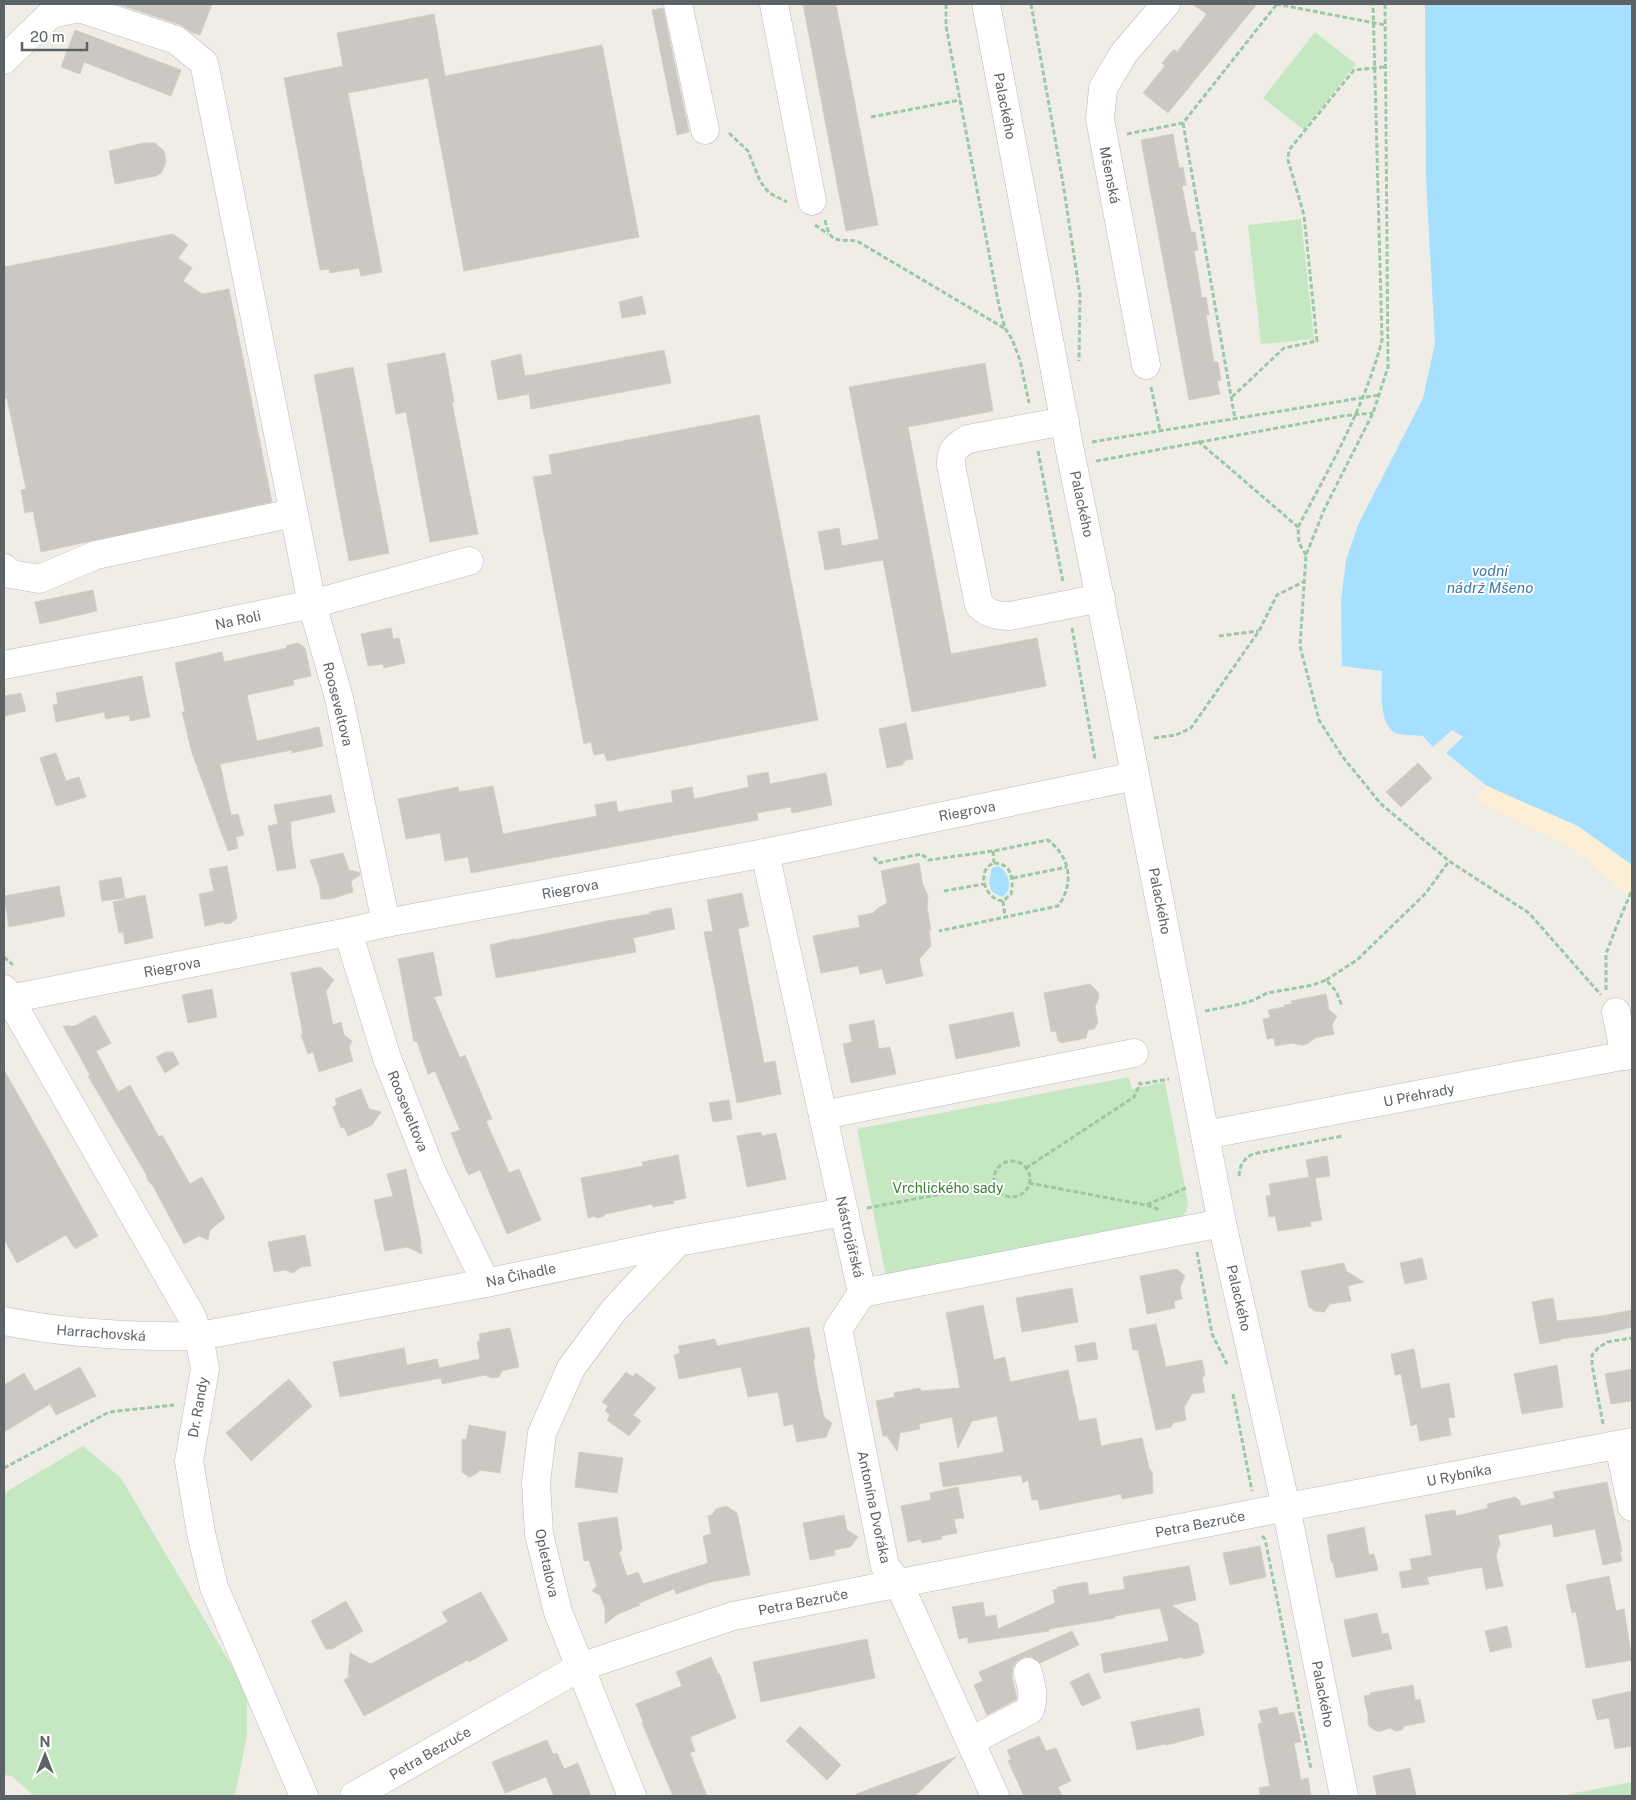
<svg xmlns="http://www.w3.org/2000/svg" width="1636" height="1800" viewBox="0 0 1636 1800" font-family="'Public Sans',sans-serif">
	<style>
		.green { fill: #c5e8c2 }
		.sand { fill: #fbf0d5 }
		.water { fill: #a7dfff }
		.building { fill: #cbc8c3; stroke: #d5cec4 }
		.lines { fill: none; stroke-linecap: round; stroke-linejoin: round }
		.minor-casing { stroke: #b6b9bd; stroke-width: 29 }
		.path { stroke: #9bc9a5; stroke-width: 3; stroke-dasharray: 5 2.5; stroke-linecap: butt }
		.minor { stroke: #fff; stroke-width: 28 }
		.labels { text-anchor: middle; stroke-width: 4; stroke-linejoin: round; paint-order: stroke }
		.street-label { font-size: 14px; fill: #5d6266; stroke: #fff }
		.park-label { font-size: 14px; fill: #348131; stroke: #fff }
		.water-label { font-size: 15px; font-style: italic; fill: #3d7bac; stroke: #fff }
	</style>
	<rect width="100%" height="100%" fill="#f0ede6"/>
	<g class="green">
		<path d="M1315,32l41,32 -52,66 -41,-32z"/>
		<path d="M1301,219l13,120 -53,5 -13,-119z"/>
		<path d="M1129,1077l3,12 33,-7 23,121 -2,9 -6,6 -294,59 -29,-148z"/>
		<path d="M83,1446l38,32 126,214v44l-12,60h-201l-22,-20 -8,-1v-282z"/>
		<path d="M1632,1782v14h-73z"/>
	</g>
	<path class="sand" d="M1487,786l91,40 54,39v34l-62,-53 -96,-47z"/>
	<g class="water">
		<path d="M1425,4h207v861l-54,-39 -91,-40 -41,-33 17,-16 -11,-7 -19,17 -10,-11c-8,-1 -20,0 -27,-3 -18,-7 -14,-46 -14,-62l-40,-5 -1,-65 5,-41 12,-35 65,-127 12,-55 -9,-164z"/>
		<path d="M999,866c10,7 15,23 3,31l-10,-5 -3,-9 3,-15z"/>
	</g>
	<g class="building">
		<path d="M118,4h94l-12,31 -9,-3 -10,-7z"/>
		<path d="M803,4h33l42,221 -32,6z"/>
		<path d="M1192,4h65l-89,109 -25,-20 22,-27 -3,-3 12,-14 3,3 30,-38z"/>
		<path d="M663,8l26,124 -12,3 -25,-125z"/>
		<path d="M434,14l11,62 157,-31 37,192 -175,34 -36,-193 -80,15 34,179 -21,4 -2,-8 -29,5 -1,-4 -9,1 -36,-192 59,-12 -6,-33z"/>
		<path d="M75,30l106,40 -10,26 -87,-34 -4,12 -19,-7z"/>
		<path d="M1173,134l6,34 4,-1 3,18 -4,1 9,46h4l3,18 -4,1 8,47 4,-1 3,18h-3l8,47h4l3,18 -4,1 3,13 -31,6 -48,-260z"/>
		<path d="M144,143h11l9,8 2,10 -4,11 -6,4 -41,8 -6,-33z"/>
		<path d="M173,234l15,11 -10,13 14,10 -9,13 19,13 27,-5 43,213 -231,50 -8,-41 -8,2 -4,-23 5,-1 -19,-91 -3,1v-132z"/>
		<path d="M642,296l4,18 -24,4 -3,-16z"/>
		<path d="M664,350l7,33 -140,26 -2,-15 -31,6 -7,-39 30,-7 4,22z"/>
		<path d="M445,353l9,49 -2,1 26,131 -48,8 -24,-130 -10,2 -9,-50z"/>
		<path d="M985,363l8,48 -85,16 43,227 86,-16 9,48 -134,26 -29,-152 -58,10 -7,-38 21,-4 3,18 37,-7 -30,-152z"/>
		<path d="M353,367l36,186 -40,8 -35,-186z"/>
		<path d="M759,415l59,305 -211,41 -3,-8 -10,2 -3,-13 -7,2 -51,-267 19,-3 -3,-19z"/>
		<path d="M93,590l4,21 -57,13 -5,-22z"/>
		<path d="M391,628l2,11 6,-1 6,25 -21,5 -1,-4 -15,2 -7,-32z"/>
		<path d="M298,643l7,5 6,28 -18,4 1,5 -47,10 10,46 62,-14 4,19 -31,7v-3l-72,14 11,51 7,-1 6,21 -8,2 2,11 -10,3 -36,-98 -10,-41h3l-10,-49 47,-11 2,10 63,-14 -1,-2z"/>
		<path d="M142,676l8,41 -20,4 -1,-6 -23,4 -2,-7 -48,10 -3,-17 5,-1 -2,-11z"/>
		<path d="M21,693l5,18 -22,5v-20z"/>
		<path d="M906,723l7,36 -7,1 -4,5 -15,3 -8,-39z"/>
		<path d="M56,753l10,28 13,-4 7,20 -30,9 -16,-48z"/>
		<path d="M1418,763l14,15 -31,29 -15,-15z"/>
		<path d="M768,772l2,12 56,-11 6,32 -40,8 -1,-6 -34,6 1,7 -287,53 -3,-16 -23,4 -5,-28 -34,6 -8,-40 60,-12 1,5 34,-6 10,48 94,-18 -2,-11 21,-4 2,11 55,-10 -2,-11 21,-4 2,12 55,-12 -2,-11z"/>
		<path d="M331,795l4,17 -46,10h2v14l5,32 -19,3 -9,-45 10,-2 -4,-19z"/>
		<path d="M343,853l6,17 11,3v2l-9,6 2,11 -23,7h-9l-2,-14 -9,-25z"/>
		<path d="M919,863l4,22 5,11 -1,11 4,23 -2,1 2,15 -12,13 4,17 -37,8 -4,-15 -22,5 -2,-8 -37,7 -8,-37 47,-9 -2,-11 15,-3 5,-5 9,-5 -6,-32z"/>
		<path d="M227,866l10,52 -6,5 -6,1 -2,-2 -18,4 -6,-32 15,-3 -5,-22z"/>
		<path d="M121,877l4,21 -23,3 -3,-20z"/>
		<path d="M59,886l6,30 -56,11 -5,-31z"/>
		<path d="M742,893l7,33 -11,3 26,134 11,-2 6,33 -44,9 -33,-171 9,-1 -6,-31z"/>
		<path d="M145,895l8,43 -28,6 -2,-12 -4,1 -6,-31z"/>
		<path d="M671,908l4,21 -42,9 3,14 -140,26 -6,-33 24,-6 1,1 92,-19 43,-7v-2z"/>
		<path d="M433,952l9,43 -8,2 26,61 5,-3 27,64 -6,2 23,52 10,-4 22,51 -34,14 -27,-64 -11,5 -3,-5 -15,-37 9,-3 -25,-59 -7,3 -11,-33 -3,1 -16,-83z"/>
		<path d="M321,967l13,13 -8,11 7,34 8,-3 3,13 8,6 -3,7 4,13 -34,11 -6,-20 -5,2 -7,-19 2,-1 -12,-61z"/>
		<path d="M1090,984l8,8 1,5 -4,10 3,16 -4,6 -6,1 -2,8 -25,5 -1,-2h-2l-2,-10 -5,1 -7,-39z"/>
		<path d="M212,989l5,28 -29,6 -6,-28z"/>
		<path d="M1326,994l3,16 8,6 -5,9 2,9 -19,4 -8,6 -5,1 -10,-2 -17,3 -1,-8 -7,1 -4,-20 7,-1 -2,-8 16,-3v-2l8,-1 -1,-3z"/>
		<path d="M1013,1012l7,34 -64,13 -7,-34z"/>
		<path d="M95,1015l16,28 -15,8 22,41 12,-7 29,52 3,-2 28,49 12,-7 23,41 -15,12 -2,10 -9,-4 -15,8 -31,-58 -5,-5 -2,-7 -58,-98 2,-1 -27,-49h12z"/>
		<path d="M874,1020l5,29 11,-2 6,27 -45,9 -8,-39 9,-2 -3,-17z"/>
		<path d="M166,1052h7l6,12 -14,9 -9,-16z"/>
		<path d="M4,1070l94,166 -23,13 -9,-14 -49,28 -13,-24z"/>
		<path d="M361,1089l8,20 12,3 -9,13 -24,11 -4,-9 -3,1 -8,-21 4,-2 -2,-6z"/>
		<path d="M729,1100l3,19 -19,3 -4,-19z"/>
		<path d="M761,1132l1,4 14,-3 10,46 -39,8 -10,-51z"/>
		<path d="M678,1155l8,43 -13,3 1,2 -21,4 -1,-3 -46,10 -2,2 -7,2 -3,-2 -6,2 -7,-40 62,-12 -1,-4z"/>
		<path d="M1327,1156l3,20 -15,2 7,42 -12,2 1,4 -33,5 -3,-15 -6,1 -3,-21 5,-1 -2,-11 40,-7 -3,-17z"/>
		<path d="M406,1169l15,73 -1,1 2,11 -15,-7 -22,4 -11,-51 19,-4 -6,-22z"/>
		<path d="M305,1235l6,31 -10,1 -8,6 -8,-3 -11,2 -6,-30z"/>
		<path d="M1422,1258l5,21 -22,5 -5,-21z"/>
		<path d="M1344,1263l2,8 18,11 -16,4 3,15 -21,3 -6,8 -9,-1 -6,-4 -8,-36z"/>
		<path d="M1177,1269l8,7 -5,12 2,11 -8,2 1,7 -28,6 -7,-38z"/>
		<path d="M1072,1288l6,34 -56,10 -6,-34z"/>
		<path d="M1553,1298l4,23 45,-5 30,-6v17l-25,6 -46,6v1l-21,4 -8,-42z"/>
		<path d="M983,1305l11,55 11,-3 5,25 58,-12 11,51 17,-3 5,28 41,-8 7,30 3,4 1,21 -31,6 -1,-5 -81,16 -2,-10h-6l-4,-20 -5,3 -2,-8 -78,12 -4,-24 65,-11 -7,-36 -25,5 -14,27 -6,-31 -33,7 1,5 -20,4 -3,18 -10,-15h-4l-7,-35 19,-4 -1,-4 26,-5 1,3 39,-3 -14,-75z"/>
		<path d="M1156,1324l10,43 36,-7 3,15 -3,3 3,14 -13,2 -8,13 2,13 -13,3 -2,4 -15,3 -18,-80h-5l-4,-21z"/>
		<path d="M809,1327l6,32h-2l4,24 7,34 8,6 -6,14 -29,5 -4,-18 -9,2 -6,-34 -30,5 -7,-30 -62,12 -5,-24 6,-2 -2,-7 37,-7 2,7z"/>
		<path d="M510,1328l9,39 -17,4 -3,6 -7,1 -7,-3 -43,9 -1,-6 -101,19 -7,-35 71,-14 3,17 30,-6 2,9 41,-9 -3,-17 3,-1 -1,-7z"/>
		<path d="M1095,1342l3,17 -20,3 -3,-16z"/>
		<path d="M1414,1349l7,40 28,-6 6,34 -7,1 3,17 -31,6 -3,-17 -6,2 -10,-52 -6,1 -4,-21z"/>
		<path d="M1557,1365l6,42 -41,7 -8,-40z"/>
		<path d="M80,1367l16,29 -40,19 -6,-11 -46,28v-47l20,-12 11,18z"/>
		<path d="M1632,1369v32l-21,3 -6,-30z"/>
		<path d="M626,1372l7,5 3,-4 20,15 -23,27 8,6 -12,15 -22,-16 3,-5 -5,-4 3,-5 -6,-4z"/>
		<path d="M289,1379l23,27 -61,55 -25,-28z"/>
		<path d="M469,1425l37,7 -6,41 -20,-3 -5,5 -6,2 -7,-5v-33l4,1z"/>
		<path d="M579,1452l44,6 -6,35 -42,-6z"/>
		<path d="M1607,1482l15,69 -2,1 2,9 -19,4 -8,-36 -41,8 -2,-13 -54,11 2,9 -4,11 7,31 -17,3 -4,-22 -55,10 2,7 -27,4 -3,-16 13,-2 -2,-11 22,-4 -7,-40 30,-5 1,6 32,-8 -1,-4 28,-7 5,4 1,5 34,-8 -2,-6z"/>
		<path d="M958,1487l6,31 -10,1 3,14 -16,3 1,3 -20,4 -1,-4 -13,3 -7,-36 30,-6 -1,-7z"/>
		<path d="M726,1506l11,7 13,62 -39,7 -35,12 -2,-5 -35,14 1,2 -22,9 -13,10v-16l-5,-13 -8,-4 5,-5 -8,-26 -5,1 -6,-38 39,-6 5,32 -3,4 8,23 11,-4 5,12 65,-21 -5,-27 8,-2 -3,-18 4,-1 4,-6z"/>
		<path d="M844,1515l3,15 11,7 -8,10 -16,3 1,5 -25,5 -7,-37z"/>
		<path d="M1364,1527l5,28 5,-1 4,16 -42,8 -3,-15 -2,-2 -4,-26z"/>
		<path d="M1260,1546l6,31 -36,8 -7,-32z"/>
		<path d="M1189,1566l7,34 -24,5 26,19 6,29 -3,1 1,1 -19,4v-2l-79,16 -3,-19 68,-13 -9,-33 -45,8v2l-66,11v2l-81,12v-6l-9,2 -7,-32 31,-5 2,15 11,-2 2,14 57,-26 -2,-13 5,-1 -1,-2 30,-5 2,13 36,-6 -2,-12z"/>
		<path d="M1609,1576l7,35 8,-2 8,51 -46,8 -10,-56 -4,1 -6,-28z"/>
		<path d="M481,1592l27,48 -39,22 -1,-2 -104,56 -20,-36 4,-2 2,-25 21,11 77,-42 -6,-10z"/>
		<path d="M346,1601l17,30 -31,18h-6l-15,-28z"/>
		<path d="M1377,1613l5,21 6,-1 4,16 -40,8 -8,-37z"/>
		<path d="M1507,1626l5,21 -22,5 -5,-21z"/>
		<path d="M1072,1631l7,14 -39,18 -8,-6h-8l-7,4 -4,6 -1,9 5,23 -30,16 -13,-30 9,-4 -4,-9z"/>
		<path d="M867,1639l8,39 -114,24 -8,-40z"/>
		<path d="M711,1657l7,17 1,-1 17,45 -46,19 5,14 -5,2 17,43h-34l-31,-73 1,-1 -7,-18 46,-18 -6,-14z"/>
		<path d="M1089,1673l12,25 -19,8 -12,-24z"/>
		<path d="M1413,1685l2,15 5,-1 5,23 -21,4 -2,4 -7,1 -5,-3 -12,4 -8,-5 -2,-3v-9l-4,-19 6,-1v-2z"/>
		<path d="M1632,1691v55l-17,3 -6,-31 -12,2 -5,-20z"/>
		<path d="M1277,1707l2,8 15,-3 7,30 -7,1 7,37 7,-2 3,18h-51l-1,-8 11,-2 -12,-62 4,-1 -3,-12z"/>
		<path d="M1199,1708l5,27 -37,10 -2,-1 -28,6 -6,-28z"/>
		<path d="M800,1726l41,39 -14,15 -41,-39z"/>
		<path d="M1039,1736l7,15 10,-3 15,33 -13,6 4,9h-38l-16,-35 3,-2 -4,-9z"/>
		<path d="M547,1740l6,14 4,-1 7,16 14,-6 13,33h-37l-8,-19 -41,16 -13,-31z"/>
		<path d="M956,1757l-41,39h-59v-2z"/>
		<path d="M1410,1768l6,28h-39l-4,-20z"/>
	</g>
	<g class="lines">
		<defs>
			<g id="minor">
				<path d="M678,4l27,126"/>
				<path d="M774,4l38,197"/>
				<path d="M986,4l83,442 51,251 102,526 64,284 58,289"/>
				<path d="M4,60l47,-46 28,-6 97,32 28,23 108,541 27,94 47,225"/>
				<path d="M1146,365l-46,-246 3,-31 21,-35 42,-49"/>
				<path d="M1065,421l-97,18c-13,8 -17,10 -17,26l28,140c10,9 17,11 31,11l91,-18"/>
				<path d="M4,568l7,6 28,5 57,-24 197,-42"/>
				<path d="M4,665l168,-32 140,-29 157,-43"/>
				<path d="M765,853l97,440"/>
				<path d="M348,932l39,126 45,115 54,110"/>
				<path d="M4,989l188,328 7,19 6,33 -16,92 12,72 13,54 90,209"/>
				<path d="M4,1000l344,-68 38,-9 379,-70 370,-77"/>
				<path d="M1616,1012l9,44"/>
				<path d="M823,1115l311,-62"/>
				<path d="M1205,1135l427,-81"/>
				<path d="M862,1293l-24,36 47,237 14,18 96,212"/>
				<path d="M862,1293l360,-70"/>
				<path d="M4,1321c64,13 129,16 195,15l287,-53 192,-41 166,-30"/>
				<path d="M1619,1445l13,62"/>
				<path d="M971,1741l59,-31c5,-13 1,-24 -2,-38"/>
				<path d="M354,1796l226,-129 153,-51 523,-103 376,-71"/>
				<path d="M632,1796l-74,-184 -19,-78 -3,-52 6,-49 29,-65 43,-58 64,-68"/>
			</g>
		</defs>
		<use href="#minor" class="minor-casing"/>
		<g class="path">
			<path d="M946,4v22l53,280 6,22 7,11 8,21 9,43"/>
			<path d="M1031,4l32,179 17,112 -1,66"/>
			<path d="M1276,4l109,21"/>
			<path d="M1385,4l3,363 -15,46 -49,97 -18,45 -6,91 19,74 23,36 39,48 68,57 80,52 72,82"/>
			<path d="M871,117l89,-17"/>
			<path d="M1183,123l52,296"/>
			<path d="M729,133l19,18 12,30 9,12 18,9"/>
			<path d="M1127,134l56,-11 94,-119"/>
			<path d="M825,220c5,24 11,19 32,21l147,87"/>
			<path d="M815,225l13,9"/>
			<path d="M1151,387l9,43"/>
			<path d="M1232,397l52,-49 33,-7 -13,-126 -16,-55 1,-10 65,-80 31,-3"/>
			<path d="M1198,441l100,86"/>
			<path d="M1092,442l287,-47"/>
			<path d="M1038,451l25,131"/>
			<path d="M1096,461l247,-45 30,-3"/>
			<path d="M1306,555l-7,-12 -1,-16c32,-60 67,-121 84,-187l-9,-336"/>
			<path d="M1072,628l23,131"/>
			<path d="M1219,636l39,-5"/>
			<path d="M1154,738l22,-3 15,-7 68,-97 18,-36 26,-13"/>
			<path d="M993,851l1,12"/>
			<path d="M874,857l4,6 43,-9 8,6 64,-9 55,-11c22,17 27,43 10,66l-119,25"/>
			<path d="M994,863c18,0 20,17 17,31l-8,7c-18,-1 -28,-31 -9,-38z"/>
			<path d="M1013,878l54,-11"/>
			<path d="M944,891l40,-7"/>
			<path d="M1003,901l2,16"/>
			<path d="M4,957l9,8"/>
			<path d="M1326,980l31,-20 69,-67 23,-32"/>
			<path d="M1606,990v-36l9,-24 17,-40"/>
			<path d="M1205,1011l36,-7 13,-4 13,-7 46,-8 13,-5 10,11 6,15"/>
			<path d="M1139,1082l1,2 29,-5"/>
			<circle cx="1012" cy="1179" r="18"/>
			<path d="M1026,1168l108,-71 6,-13"/>
			<path d="M1239,1176c1,-11 4,-17 14,-22l89,-18"/>
			<path d="M1029,1183l117,22 40,-17"/>
			<path d="M1147,1205l13,5"/>
			<path d="M867,1208l127,-24"/>
			<path d="M1197,1252l15,82 15,30"/>
			<path d="M1233,1394l19,97"/>
			<path d="M1603,1424l-11,-59v-10l6,-7 9,-6 25,-4"/>
			<path d="M4,1468l105,-56 65,-7"/>
			<path d="M1262,1536l3,3 46,230"/>
		</g>
		<use href="#minor" class="minor"/>
	</g>
	<g class="labels">
		<g class="street-label">
			<text transform="translate(1005 106) rotate(79)" y="5">Palackého</text>
			<text transform="translate(1110 175) rotate(79)" y="5">Mšenská</text>
			<text transform="translate(1082 504) rotate(78)" y="5">Palackého</text>
			<text transform="translate(238 620) rotate(-12)" y="5">Na Roli</text>
			<text transform="translate(338 704) rotate(76)" y="5">Rooseveltova</text>
			<text transform="translate(967 811) rotate(-11)" y="5">Riegrova</text>
			<text transform="translate(570 889) rotate(-10)" y="5">Riegrova</text>
			<text transform="translate(1160 901) rotate(79)" y="5">Palackého</text>
			<text transform="translate(172 967) rotate(-11)" y="5">Riegrova</text>
			<text transform="translate(1419 1095) rotate(-11)" y="5">U Přehrady</text>
			<text transform="translate(408 1111) rotate(68)" y="5">Rooseveltova</text>
			<text transform="translate(850 1237) rotate(77)" y="5">Nástrojářská</text>
			<text transform="translate(521 1275) rotate(-12)" y="5">Na Čihadle</text>
			<text transform="translate(1239 1298) rotate(77)" y="5">Palackého</text>
			<text transform="translate(101 1333) rotate(4)" y="5">Harrachovská</text>
			<text transform="translate(198 1407) rotate(-80)" y="5">Dr. Randy</text>
			<text transform="translate(1459 1475) rotate(-11)" y="5">U Rybníka</text>
			<text transform="translate(874 1507) rotate(78)" y="5">Antonína Dvořáka</text>
			<text transform="translate(1200 1524) rotate(-11)" y="5">Petra Bezruče</text>
			<text transform="translate(547 1563) rotate(78)" y="5">Opletalova</text>
			<text transform="translate(803 1602) rotate(-11)" y="5">Petra Bezruče</text>
			<text transform="translate(1323 1694) rotate(79)" y="5">Palackého</text>
			<text transform="translate(430 1753) rotate(-30)" y="5">Petra Bezruče</text>
		</g>
		<g class="park-label">
			<text x="948" y="1193">Vrchlického sady</text>
		</g>
		<g class="water-label">
			<text x="1490" y="576">vodní<tspan x="1490" dy="17">nádrž Mšeno</tspan></text>
		</g>
	</g>
	<rect width="1636" height="1800" fill="none" stroke="#5d6266" stroke-width="10"/>
	<g transform="translate(45 1755)" stroke="#ffffff" stroke-width="4" paint-order="stroke">
	<path d="M0-4L9 19L0 12L-9 19Z" fill="#5d6266"/>
	<text y="-8" font-size="14" font-weight="bold" text-anchor="middle" fill="#5d6266">N</text>
	</g>
	<path d="M22 42v8h65v-8" fill="none" stroke="#5d6266" stroke-width="2.5"/>
	<text x="30" y="42" font-size="15" fill="#5d6266" stroke="#ffffff" stroke-width="4" paint-order="stroke">20 m</text>
</svg>
